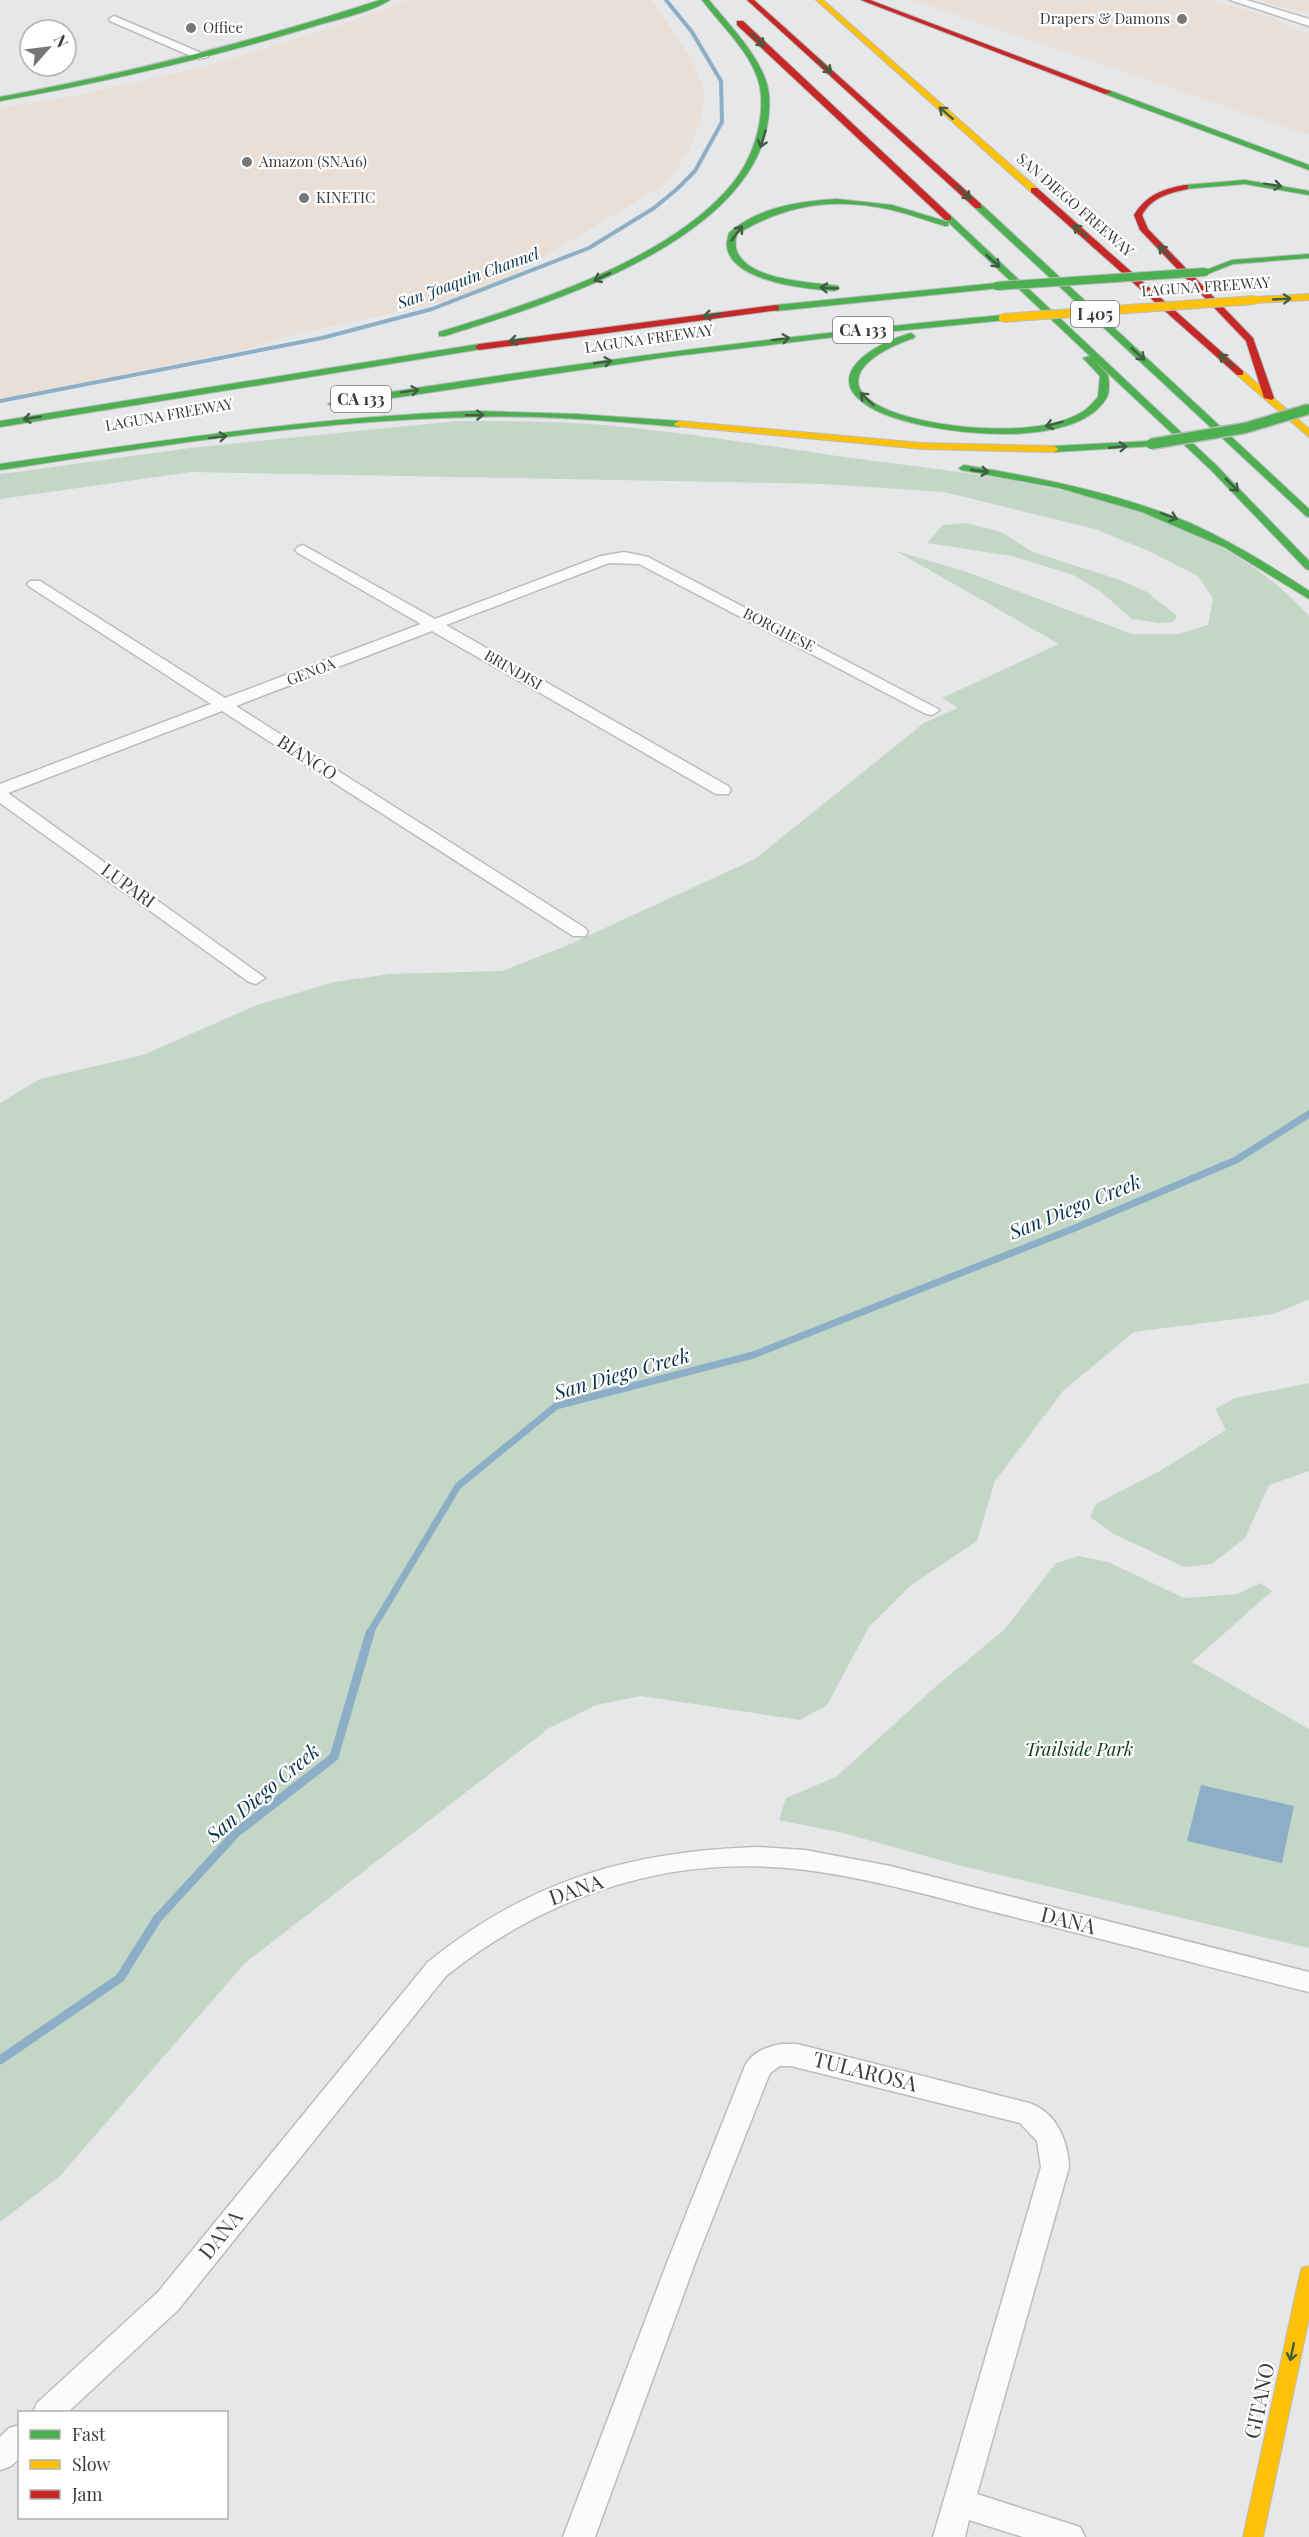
<svg xmlns="http://www.w3.org/2000/svg" width="1309" height="2537" viewBox="0 0 1309 2537" font-family="'Playfair Display',serif">
	<style>
		.commercial { fill: #e9dfd7 }
		.green { fill: #c4d6c5 }
		.water { fill: #8cafc7 }
		.lines { fill: none; stroke-linecap: round; stroke-linejoin: round }
		.stream-far2 { stroke: #8cafc7; stroke-width: 4 }
		.stream-far1 { stroke: #8cafc7; stroke-width: 7 }
		.stream { stroke: #8cafc7; stroke-width: 9 }
		.street-casing { stroke: #bbbcbd; stroke-width: 3 }
		.fast-casing { stroke: #bbbcbd; stroke-width: 2 }
		.slow-casing { stroke: #bbbcbd; stroke-width: 2 }
		.jam-casing { stroke: #bbbcbd; stroke-width: 2 }
		.street { fill: #fbfbfc; fill-rule: evenodd }
		.fast { fill: #4caf50; fill-rule: evenodd }
		.slow { fill: #ffc107; fill-rule: evenodd }
		.jam { fill: #c62828; fill-rule: evenodd }
		.fast-bridge-far1-casing { stroke: #bbbcbd; stroke-width: 10; stroke-linecap: butt }
		.fast-bridge-casing { stroke: #bbbcbd; stroke-width: 13; stroke-linecap: butt }
		.slow-bridge-casing { stroke: #bbbcbd; stroke-width: 10; stroke-linecap: butt }
		.fast-bridge-far1 { stroke: #4caf50; stroke-width: 8 }
		.fast-bridge { stroke: #4caf50; stroke-width: 10 }
		.slow-bridge { stroke: #ffc107; stroke-width: 8 }
		.oneway { stroke: #3f5e42 }
		.poi-dot { fill: #767778; stroke: #fff; stroke-width: 2 }
		.labels { text-anchor: middle; stroke-width: 4.5; stroke-linejoin: round; paint-order: stroke }
		.far-poi-label { font-size: 15px; fill: #3a3b3c; stroke: #fff; text-anchor: start }
		.far-street-label { font-size: 15px; fill: #3a3b3c; stroke: #fff }
		.far-water-label { font-size: 16px; font-style: italic; fill: #08324b; stroke: #fff }
		.shield { fill: #fff; stroke: #757676; stroke-width: 1.5 }
		.shield-label { font-size: 16px; font-weight: bold; fill: #3a3b3c }
		.street-label { font-size: 18px; fill: #3a3b3c; stroke: #fff }
		.park-label { font-size: 18px; font-style: italic; fill: #0a3a12; stroke: #fff }
		.water-label { font-size: 20px; font-style: italic; fill: #08324b; stroke: #fff }
		.near-street-label { font-size: 21px; fill: #3a3b3c; stroke: #fff }
	</style>
	<rect width="100%" height="100%" fill="#e6e7e8"/>
	<g class="commercial">
		<path d="M408,0h244l38,57 14,32 -2,27 -12,33 -24,35 -186,110 -187,41 -50,15 -243,49v-291l78,-13 129,-29 133,-41z"/>
		<path d="M912,0h300l60,18 26,13 11,2v102z"/>
		<path d="M1258,0h51v13l-31,-7z"/>
	</g>
	<g class="green">
		<path d="M457,421c49,0 99,0 149,4 75,7 150,19 224,30 159,22 365,34 479,161v683l-35,15 -140,18 -71,59 -68,90 -18,60 -67,45 -41,41 -42,78 -27,15 -159,-24 -45,9 -47,23 -304,235 -186,214 -59,45v-1119l40,-24 103,-24 114,-50 77,-23 56,-8 112,-3 64,-25 189,-87 169,-136 34,-15 -16,-10 117,-54 -163,-93 71,21 165,62h47l29,-9 5,-27 -15,-22 -47,-24 -56,-23 -151,-37 -120,-8 -633,-12 -191,27v-25l17,-2 173,-24z"/>
		<path d="M966,523l35,9 32,20 87,28 27,12 30,24 -4,6 -14,1 -27,-4 -32,-28 -27,-16 -61,-19 -85,-13 16,-18z"/>
		<path d="M1309,1383v88l-40,14 -24,53 -33,26 -28,3 -72,-34 -22,-16 6,-13 62,-32 68,-42 -11,-21 20,-11z"/>
		<path d="M1079,1556l29,6 76,36 53,-4 24,-11 11,8 -80,71 117,67v219l-351,-83 -115,-32 -64,-13 7,-22 50,-21 97,-88 72,-60 51,-66z"/>
	</g>
	<path class="water" d="M1201,1785l93,21 -12,57 -95,-22z"/>
	<g class="lines">
		<path class="stream-far2" d="M0,401l322,-63 110,-29 157,-61 65,-40 22,-18 19,-19 27,-49 -1,-41 -29,-49 -26,-32"/>
		<path class="stream-far1" d="M369,1634l89,-148 98,-80 197,-51 322,-127 161,-68 73,-46"/>
		<path class="stream" d="M0,2060l120,-82 37,-59 79,-86 98,-76 36,-124"/>
		<defs>
			<g id="street">
				<path d="M1230,0h16l63,19v7z"/>
				<path d="M114,16l92,39 2,2 -10,2 -88,-38 -1,-2z"/>
				<path d="M303,545l132,74 166,-63 23,-4 24,5 292,153 -8,5 -6,-1 -287,-150 -30,-1 -163,62 282,161 3,4 -3,4h-12l-284,-163 -196,75 349,222 3,4 -3,4h-12l-351,-225 -214,82 257,185 -9,6 -7,-2 -249,-179v-19l211,-80 -181,-117 -3,-3 3,-3h10l185,117 196,-74 -123,-71 -3,-3 3,-3z"/>
				<path d="M758,1847l47,3 85,16 419,106v20c-100,-25 -199,-51 -299,-76 -68,-17 -135,-37 -204,-46 -133,-17 -256,23 -360,106l-268,334 -110,102h-35l4,-9 121,-111 270,-330c100,-81 202,-111 330,-115z"/>
				<path d="M781,2044h16l232,59c27,9 39,37 40,64l-92,327 103,33 5,10h-62l-54,-17 -4,17h-32l108,-370 -4,-26 -17,-18 -229,-57h-11l-10,7 -72,182 -103,282h-32l107,-282 75,-189c7,-14 21,-19 36,-22z"/>
				<path d="M20,2425v33l-9,8 -11,4v-33l9,-9z"/>
			</g>
			<g id="fast">
				<path d="M380,0h10c-18,12 -59,21 -82,28 -101,31 -204,54 -308,73v-4c129,-24 255,-56 380,-97z"/>
				<path d="M702,0h7c20,25 57,61 60,95 10,140 -219,208 -324,241h-6v-4c92,-28 231,-72 293,-148 20,-24 31,-58 29,-89 -2,-36 -39,-68 -59,-95z"/>
				<path d="M1108,90l201,75v5l-204,-76 -1,-2z"/>
				<path d="M1245,180l64,11v4l-64,-11 -60,5 -4,-2 4,-2z"/>
				<path d="M837,199l55,6 56,17 -4,-4 7,-2 266,250 92,95v9l-3,-1 -95,-99 -117,-110 14,15c1,7 2,16 -1,22 -31,57 -185,37 -232,13 -61,-32 0,-67 36,-77l4,3 -1,2c-54,18 -87,53 -12,77 46,14 137,23 180,-3 6,-3 11,-10 16,-15l2,-21 -17,-18 7,-2 -142,-134v4h-3c-18,-5 -35,-12 -53,-16 -57,-13 -105,-6 -155,24 -1,4 -2,10 -1,14 8,33 76,34 102,38l1,2 -4,3c-27,-2 -103,-9 -108,-44 -1,-4 1,-10 2,-14 29,-26 71,-32 108,-34z"/>
				<path d="M975,204h6l328,305v8l-3,-1 -331,-308z"/>
				<path d="M1309,254v4l-76,6 -28,11 -4,-3 31,-12z"/>
				<path d="M997,283l4,3 -1,2 -224,23 -4,-3 4,-3z"/>
				<path d="M1003,315l3,1v4l-171,17 -168,20 -334,50 -5,-3 5,-3c223,-36 445,-65 670,-86z"/>
				<path d="M479,344l4,3 -1,2 -482,78v-6z"/>
				<path d="M475,411l102,3 102,7 5,3 -5,3c-68,-6 -136,-12 -204,-10 -160,3 -318,29 -475,53v-6c158,-23 315,-47 475,-53z"/>
				<path d="M1151,441l3,1v4l-100,6 -5,-3 5,-3z"/>
				<path d="M964,465c77,13 154,28 226,58 42,19 81,43 119,68v8l-85,-52 -82,-35 -83,-24 -98,-18 -2,-2z"/>
			</g>
			<g id="slow">
				<path d="M816,0h7l214,188v4h-6z"/>
				<path d="M1309,294v6l-54,3 -4,-3 4,-3z"/>
				<path d="M1237,371h6l66,58v8l-72,-62z"/>
				<path d="M679,421l243,22 132,3 5,3 -5,3 -132,-3 -246,-23 -2,-2z"/>
				<path d="M1309,2266v52l-46,219h-20l57,-263 2,-6z"/>
			</g>
			<g id="jam">
				<path d="M747,0h7l227,204v4h-6z"/>
				<path d="M861,0h9l242,92 -7,2z"/>
				<path d="M737,21h6l208,195v4h-6l-208,-195z"/>
				<path d="M1185,185h3v4c-19,4 -36,8 -46,26l6,14 105,109 21,60 -2,2 -8,-2 -18,-57 -106,-111 -6,-15c12,-20 29,-26 51,-30z"/>
				<path d="M1031,188h6l206,183v4h-6l-206,-183z"/>
				<path d="M776,305l3,1v4l-300,40 -4,-3 4,-3z"/>
			</g>
		</defs>
		<use href="#street" class="street-casing"/>
		<use href="#fast" class="fast-casing"/>
		<use href="#slow" class="slow-casing"/>
		<use href="#jam" class="jam-casing"/>
		<use href="#street" class="street"/>
		<use href="#fast" class="fast"/>
		<use href="#slow" class="slow"/>
		<use href="#jam" class="jam"/>
		<defs>
			<path id="fast-bridge-far1" d="M997,286l208,-14"/>
			<path id="fast-bridge" d="M1151,444l94,-16 64,-19"/>
			<path id="slow-bridge" d="M1003,318l252,-18"/>
		</defs>
		<use href="#fast-bridge-far1" class="fast-bridge-far1-casing"/>
		<use href="#fast-bridge" class="fast-bridge-casing"/>
		<use href="#slow-bridge" class="slow-bridge-casing"/>
		<use href="#fast-bridge-far1" class="fast-bridge-far1"/>
		<use href="#fast-bridge" class="fast-bridge"/>
		<use href="#slow-bridge" class="slow-bridge"/>
	</g>
	<defs><path id="oneway-shaft" d="M-6 0H5M1.5-3L5.5 0L1.5 3" fill="none" stroke-width="1.6" stroke-linecap="round" stroke-linejoin="round" transform="scale(1.5)"/></defs>
	<g class="oneway">
		<use href="#oneway-shaft" transform="translate(758 40) rotate(43)"/>
		<use href="#oneway-shaft" transform="translate(825 67) rotate(42)"/>
		<use href="#oneway-shaft" transform="translate(946 113) rotate(-139)"/>
		<use href="#oneway-shaft" transform="translate(763 139) rotate(107)"/>
		<use href="#oneway-shaft" transform="translate(1273 185) rotate(9)"/>
		<use href="#oneway-shaft" transform="translate(964 193) rotate(43)"/>
		<use href="#oneway-shaft" transform="translate(1080 231) rotate(-138)"/>
		<use href="#oneway-shaft" transform="translate(737 233) rotate(-53)"/>
		<use href="#oneway-shaft" transform="translate(1165 252) rotate(-134)"/>
		<use href="#oneway-shaft" transform="translate(993 261) rotate(43)"/>
		<use href="#oneway-shaft" transform="translate(602 277) rotate(155)"/>
		<use href="#oneway-shaft" transform="translate(829 288) rotate(-177)"/>
		<use href="#oneway-shaft" transform="translate(1282 299) rotate(-3)"/>
		<use href="#oneway-shaft" transform="translate(712 315) rotate(173)"/>
		<use href="#oneway-shaft" transform="translate(781 339) rotate(-7)"/>
		<use href="#oneway-shaft" transform="translate(518 340) rotate(172)"/>
		<use href="#oneway-shaft" transform="translate(1138 354) rotate(43)"/>
		<use href="#oneway-shaft" transform="translate(1226 360) rotate(-138)"/>
		<use href="#oneway-shaft" transform="translate(603 362) rotate(-8)"/>
		<use href="#oneway-shaft" transform="translate(410 391) rotate(-9)"/>
		<use href="#oneway-shaft" transform="translate(867 399) rotate(-138)"/>
		<use href="#oneway-shaft" transform="translate(475 415) rotate(-1)"/>
		<use href="#oneway-shaft" transform="translate(32 418) rotate(171)"/>
		<use href="#oneway-shaft" transform="translate(1054 424) rotate(165)"/>
		<use href="#oneway-shaft" transform="translate(218 437) rotate(-7)"/>
		<use href="#oneway-shaft" transform="translate(1118 447) rotate(-5)"/>
		<use href="#oneway-shaft" transform="translate(980 471) rotate(8)"/>
		<use href="#oneway-shaft" transform="translate(1232 485) rotate(45)"/>
		<use href="#oneway-shaft" transform="translate(1169 516) rotate(21)"/>
		<use href="#oneway-shaft" transform="translate(1292 2352) rotate(102)"/>
	</g>
	<g class="poi-dot">
		<circle cx="1182" cy="19" r="6"/>
		<circle cx="191" cy="28" r="6"/>
		<circle cx="247" cy="162" r="6"/>
		<circle cx="304" cy="198" r="6"/>
	</g>
	<g class="labels">
		<g class="far-poi-label">
			<text x="1170" y="24" text-anchor="end">Drapers &amp; Damons</text>
			<text x="203" y="33">Office</text>
			<text x="259" y="167">Amazon (SNA16)</text>
			<text x="316" y="203">KINETIC</text>
		</g>
		<g class="far-street-label">
			<text transform="translate(1075 205) rotate(41)" y="5">SAN DIEGO FREEWAY</text>
			<text transform="translate(1206 287) rotate(-4)" y="5">LAGUNA FREEWAY</text>
			<text transform="translate(649 339) rotate(-8)" y="5">LAGUNA FREEWAY</text>
			<text transform="translate(169 415) rotate(-10)" y="5">LAGUNA FREEWAY</text>
			<text transform="translate(779 630) rotate(27)" y="5">BORGHESE</text>
			<text transform="translate(513 670) rotate(30)" y="5">BRINDISI</text>
			<text transform="translate(311 672) rotate(-21)" y="5">GENOA</text>
		</g>
		<g class="far-water-label">
			<text transform="translate(468 278) rotate(-20)" y="6">San Joaquin Channel</text>
		</g>
		<g class="shield">
			<rect x="1071" y="301" width="48" height="26" rx="4.5"/>
			<rect x="833" y="317" width="60" height="26" rx="4.5"/>
			<rect x="331" y="386" width="60" height="26" rx="4.5"/>
		</g>
		<g class="shield-label">
			<text x="1095" y="320">I 405</text>
			<text x="863" y="336">CA 133</text>
			<text x="361" y="405">CA 133</text>
		</g>
		<g class="street-label">
			<text transform="translate(307 758) rotate(33)" y="6">BIANCO</text>
			<text transform="translate(128 886) rotate(36)" y="6">LUPARI</text>
		</g>
		<g class="park-label">
			<text x="1079" y="1756">Trailside Park</text>
		</g>
		<g class="water-label">
			<text transform="translate(1075 1207) rotate(-22)" y="7">San Diego Creek</text>
			<text transform="translate(622 1374) rotate(-16)" y="7">San Diego Creek</text>
			<text transform="translate(263 1793) rotate(-40)" y="7">San Diego Creek</text>
		</g>
		<g class="near-street-label">
			<text transform="translate(576 1890) rotate(-19)" y="7">DANA</text>
			<text transform="translate(1068 1921) rotate(14)" y="7">DANA</text>
			<text transform="translate(865 2072) rotate(14)" y="7">TULAROSA</text>
			<text transform="translate(221 2235) rotate(-51)" y="7">DANA</text>
			<text transform="translate(1260 2401) rotate(-78)" y="7">GITANO</text>
		</g>
	</g>
	<rect x="18" y="2411" width="210" height="108" fill="#ffffff" stroke="#b0b1b1" stroke-width="1.5"/>
	<rect x="30" y="2430" width="30" height="9" fill="#4caf50" stroke="#b0b1b1" stroke-width="1.5"/>
	<text x="72" y="2441" font-size="18" fill="#3a3b3c">Fast</text>
	<rect x="30" y="2460" width="30" height="9" fill="#ffc107" stroke="#b0b1b1" stroke-width="1.5"/>
	<text x="72" y="2471" font-size="18" fill="#3a3b3c">Slow</text>
	<rect x="30" y="2490" width="30" height="9" fill="#c62828" stroke="#b0b1b1" stroke-width="1.5"/>
	<text x="72" y="2501" font-size="18" fill="#3a3b3c">Jam</text>
	<g transform="translate(48 48) rotate(62)"><circle r="28" fill="#ffffff" stroke="#b0b1b1" stroke-width="1.5"/>
	<path d="M0-4.5L10 22L0 15L-10 22Z" fill="#767778"/>
	<text y="-9" font-size="16" font-weight="bold" text-anchor="middle" fill="#3a3b3c">N</text>
	</g>
</svg>
